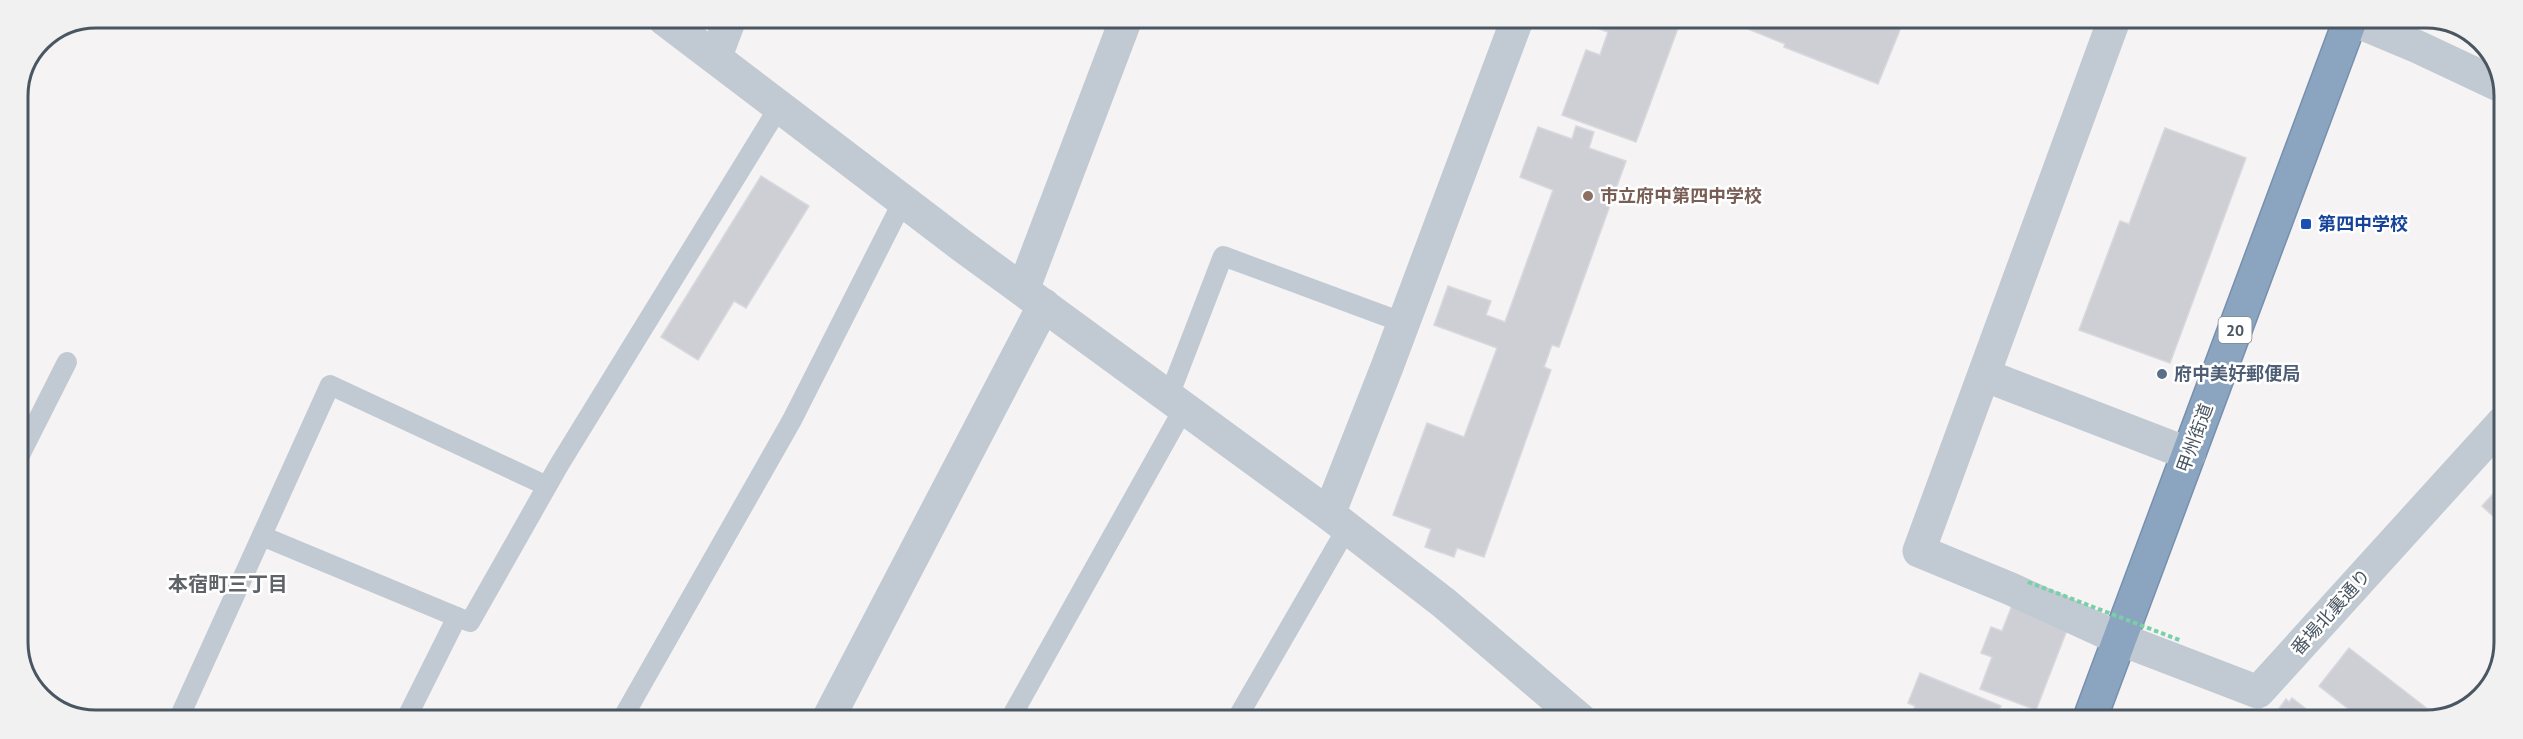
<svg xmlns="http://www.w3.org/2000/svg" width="2523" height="739" viewBox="0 0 2523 739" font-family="'PT Sans','Noto Sans JP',sans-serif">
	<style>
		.building { fill: #cdcfd5; stroke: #d7d9de; stroke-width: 1.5 }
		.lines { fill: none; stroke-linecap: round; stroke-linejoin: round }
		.highway-casing { stroke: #7690ad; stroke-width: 36 }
		.lane { stroke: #c1cad2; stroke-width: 20 }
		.street { stroke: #c1cad2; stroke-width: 33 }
		.highway { stroke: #8ba5c1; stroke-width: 33 }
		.path-bridge { stroke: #7ad0a6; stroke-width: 4; stroke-dasharray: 4.5 3; stroke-linecap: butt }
		.education-dot { fill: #8d6e63; stroke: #fff; stroke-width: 2 }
		.transit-dot { fill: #1a4fb4; stroke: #fff; stroke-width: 2 }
		.service-dot { fill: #5c6f8a; stroke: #fff; stroke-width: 2 }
		.labels { text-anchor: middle; stroke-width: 5; stroke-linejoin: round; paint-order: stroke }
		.shield { fill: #fff; stroke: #808990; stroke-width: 1.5 }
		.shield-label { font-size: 16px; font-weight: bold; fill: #4a5661 }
		.education-label { font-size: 18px; font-weight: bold; fill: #785e54; stroke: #fff; text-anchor: start }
		.transit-label { font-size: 18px; font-weight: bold; fill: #164399; stroke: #fff; text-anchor: start }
		.service-label { font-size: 18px; font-weight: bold; fill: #4e5e75; stroke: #fff; text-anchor: start }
		.street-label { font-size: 18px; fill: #4a5661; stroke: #fff }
		.neighbourhood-label { font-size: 20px; font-weight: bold; fill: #5f6368; stroke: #fff }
		.rim { fill: none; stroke: #4a5661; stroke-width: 3 }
	</style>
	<rect width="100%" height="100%" fill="#f5f3f3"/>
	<g class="building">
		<path d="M1574,20h107l-45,122 -74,-27 24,-65 14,5 8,-23z"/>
		<path d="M1726,20h178l-26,64 -94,-37 1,-3z"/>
		<path d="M1576,126l18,6 -5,16 37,13 -67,186 -7,-2 -8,22 7,3 -67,187 -27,-9 -3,9 -29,-10 6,-18 -38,-14 34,-92 37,14 33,-89 -63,-23 14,-39 43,15 -5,14 19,7 48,-132 -33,-13 18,-50 34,12z"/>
		<path d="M2165,128l81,30 -76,205 -91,-33 41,-109 9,3z"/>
		<path d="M761,176l48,30 -63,102 -12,-7 -36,59 -37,-23z"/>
		<path d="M2503,483v42l-21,-19z"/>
		<path d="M2013,603l56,22 -33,85 -56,-21 12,-32 -11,-4 10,-26 11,4z"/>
		<path d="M2349,648l89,69 -11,4h-63l-45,-35z"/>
		<path d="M1920,673l81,33 -6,14h-86l6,-14 -7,-3z"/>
		<path d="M2292,698l30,23h-52l16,-22 3,3z"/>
	</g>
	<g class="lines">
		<defs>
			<path id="highway" d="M2089,721l261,-700"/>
		</defs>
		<use href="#highway" class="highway-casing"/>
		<g class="lane">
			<path d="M1169,396l54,-140 181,67"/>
			<path d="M18,459l49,-97"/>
			<path d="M262,536l195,81"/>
			<path d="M179,718l151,-333 217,101"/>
			<path d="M406,719l51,-102 13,5 89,-157 220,-358"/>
			<path d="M622,719l170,-299 111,-219"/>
			<path d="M1010,719l174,-311"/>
			<path d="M1236,720l111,-192"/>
		</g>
		<g class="street">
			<path d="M664,19l297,226 368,269 115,89 137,117"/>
			<path d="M2114,20l-195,531 92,38 109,50 138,53 245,-270"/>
			<path d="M2356,21l62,26 85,40"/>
			<path d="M716,56l14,-37"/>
			<path d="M1023,290l103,-271"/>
			<path d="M1984,375l205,79"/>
			<path d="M1329,514l58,-147 130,-347"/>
			<path d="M828,719l216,-414"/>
		</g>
		<use href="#highway" class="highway"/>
		<path class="path-bridge" d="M2028,582l154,59"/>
	</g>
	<circle class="education-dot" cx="1588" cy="196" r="6"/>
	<rect class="transit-dot" x="2300" y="218" width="12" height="12" rx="3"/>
	<circle class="service-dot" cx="2162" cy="374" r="6"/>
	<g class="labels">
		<rect class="shield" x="2218.5" y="317" width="33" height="26" rx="4.5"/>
		<g class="shield-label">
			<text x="2235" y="336">20</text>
		</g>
		<g class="education-label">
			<text x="1600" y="202">市立府中第四中学校</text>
		</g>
		<g class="transit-label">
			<text x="2318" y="230">第四中学校</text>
		</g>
		<g class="service-label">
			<text x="2174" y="380">府中美好郵便局</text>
		</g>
		<g class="street-label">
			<text transform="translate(2195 438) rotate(-70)" y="6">甲州街道</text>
			<text transform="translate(2331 612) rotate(-48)" y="6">番場北裏通り</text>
		</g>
		<g class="neighbourhood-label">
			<text x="228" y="591">本宿町三丁目</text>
		</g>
	</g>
	<path d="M0 0H2523V739H0ZM96 28H2426A68 68 0 0 1 2494 96V642A68 68 0 0 1 2426 710H96A68 68 0 0 1 28 642V96A68 68 0 0 1 96 28Z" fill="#f1f1f2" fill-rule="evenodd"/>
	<path class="rim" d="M96 28H2426A68 68 0 0 1 2494 96V642A68 68 0 0 1 2426 710H96A68 68 0 0 1 28 642V96A68 68 0 0 1 96 28Z"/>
</svg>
